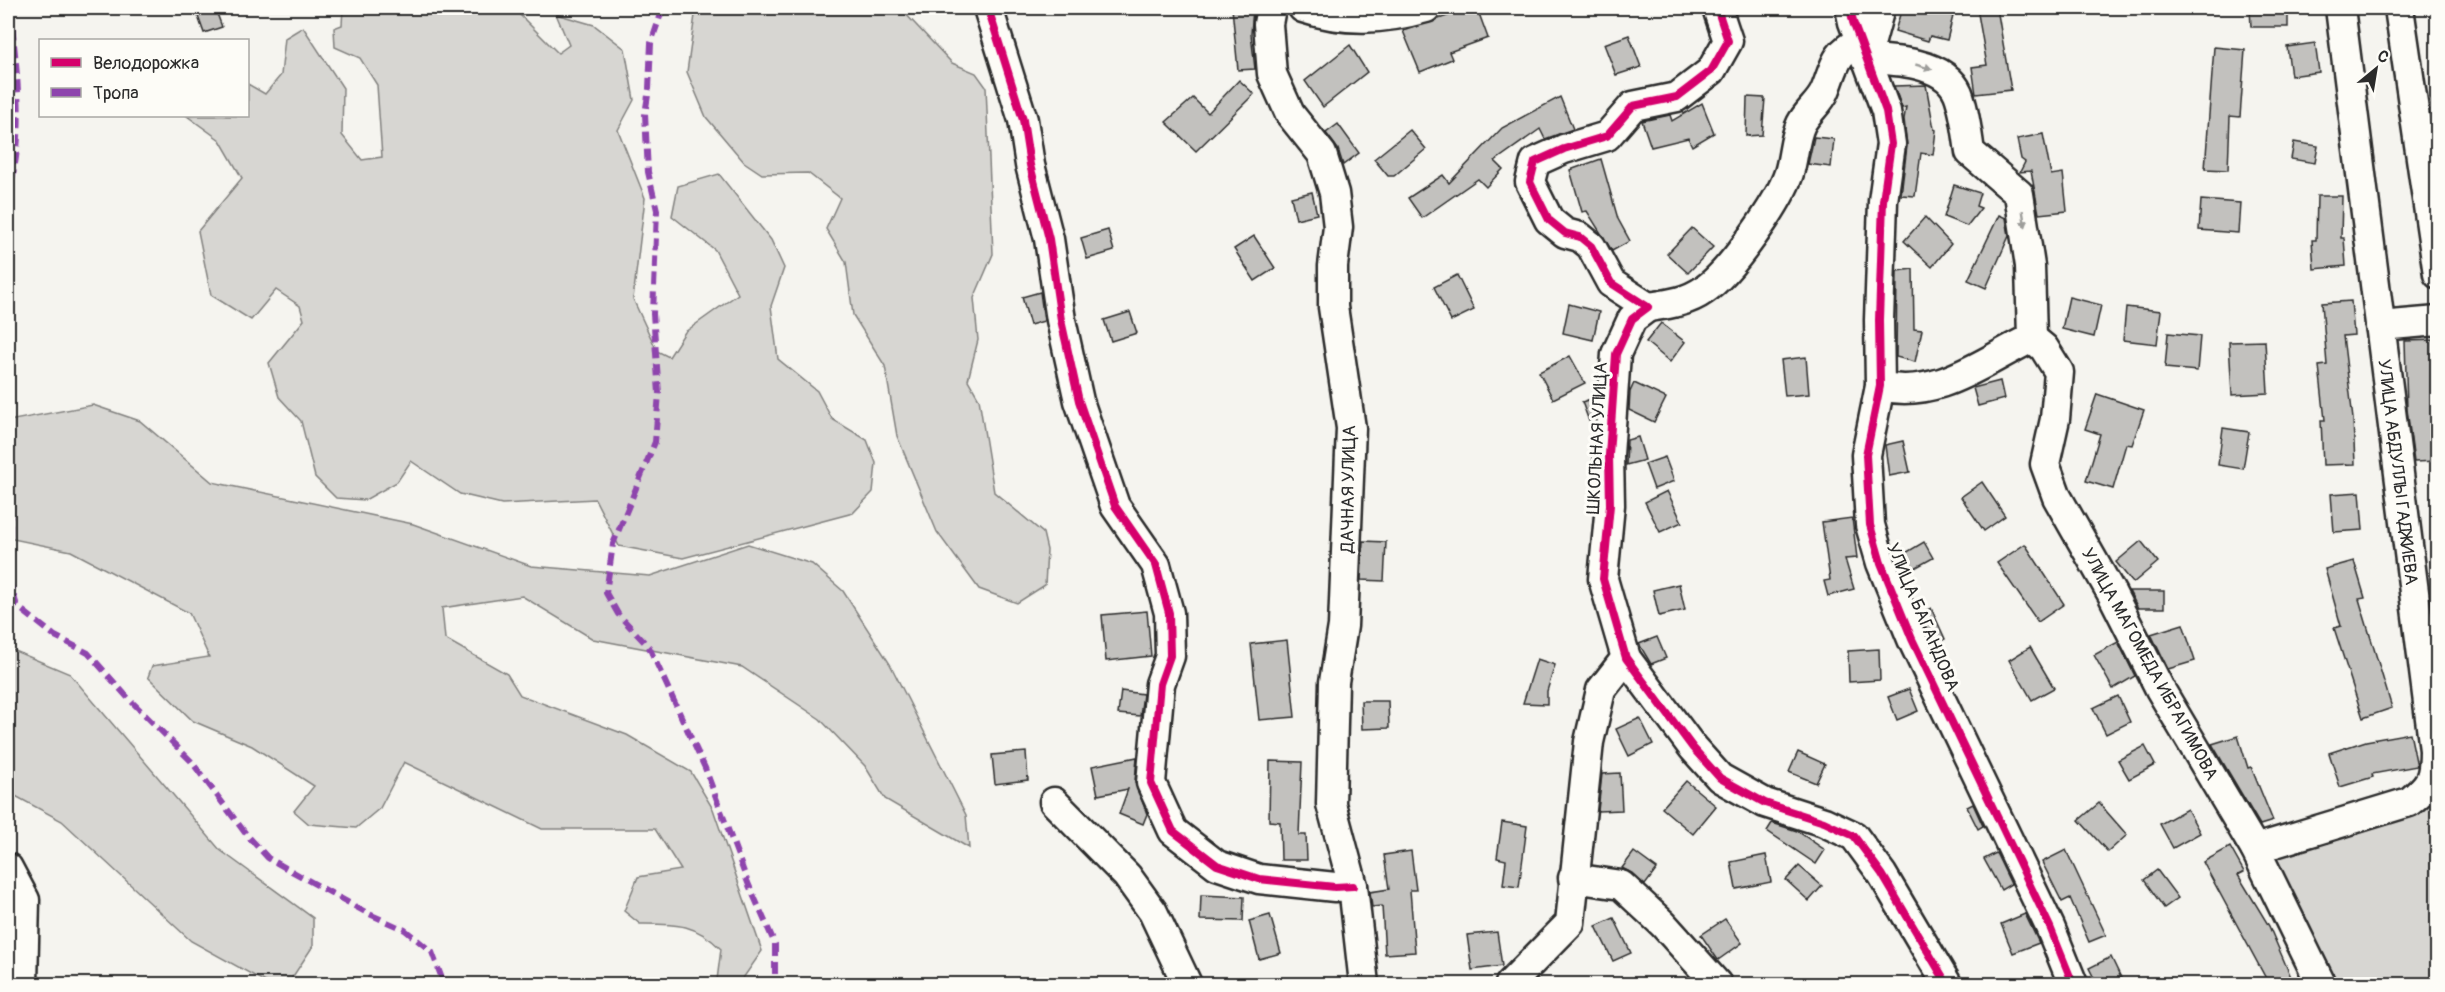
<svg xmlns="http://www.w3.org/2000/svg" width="2445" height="992" viewBox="0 0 2445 992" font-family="Pangolin,sans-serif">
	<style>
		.green { fill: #d7d6d2; stroke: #81807e; stroke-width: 1.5 }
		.building { fill: #c2c1be; stroke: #2b2b2b; stroke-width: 1.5 }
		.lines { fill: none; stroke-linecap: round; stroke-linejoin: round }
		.minor-casing { stroke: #2b2b2b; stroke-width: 33 }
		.minor { stroke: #fdfcf7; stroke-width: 28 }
		.quiet { stroke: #8e44ad; stroke-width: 6; stroke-dasharray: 12 6; stroke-linecap: butt }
		.cycleway-casing { stroke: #fdfcf7; stroke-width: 11 }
		.cycleway { stroke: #d6006c; stroke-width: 8 }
		.oneway { fill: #9e9e9b }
		.labels { text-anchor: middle; stroke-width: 6; stroke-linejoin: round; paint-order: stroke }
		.street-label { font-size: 18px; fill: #2b2b2b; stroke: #fdfcf7 }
	</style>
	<rect width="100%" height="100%" fill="#f5f4ef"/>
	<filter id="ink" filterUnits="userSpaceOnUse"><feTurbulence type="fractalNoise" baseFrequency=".0167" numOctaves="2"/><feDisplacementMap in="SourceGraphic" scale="12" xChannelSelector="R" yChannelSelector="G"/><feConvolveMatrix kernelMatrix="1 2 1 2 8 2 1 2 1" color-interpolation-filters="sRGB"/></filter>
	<g filter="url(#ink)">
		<g class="green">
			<path d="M343,8h170l45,45 11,-8 -13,-31 38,11 31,24 9,51 -16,30 27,68 -12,101 24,52 12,6 16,-25 53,-38 -23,-44 -43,-34 6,-30 41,-12 52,66 13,28 -13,38 7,53 39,32 15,28 35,21 9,23 -3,29 -20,21 -170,45 -64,-12 -24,-47 -93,5 -42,-10 -49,-33 -14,21 -32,18 -29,-2 -21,-21 -14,-56 -22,-24 -10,-34 35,-43 -4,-14 -24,-16 -25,30 -40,-25 -13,-64 44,-53 -22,-38 -33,-24h61v-32l17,10 16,-19 4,-37 18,-11 40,61 -1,47 20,25 20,-3 -5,-72 -17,-27 -25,-11 -1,-19 8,-3z"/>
			<path d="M696,8h204l52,55 24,10 10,14 7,167 -19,44 4,42 -10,40 11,19 15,93 49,41 4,17 -2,35 -28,18 -38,-14 -42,-57 -40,-96 -12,-70 -32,-51 -7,-53 -20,-33 14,-31 -32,-25 -46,1 -18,-12 -38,-45 -19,-45z"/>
			<path d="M93,405l47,16 72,61 201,42 118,42 119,10 98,-32 64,20 31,27 47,73 76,151 3,33 -84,-49 -20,-33 -45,-47 -78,-52 -149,-28 -71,-43 -80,12 3,31 62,35 13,21 107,40 64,37 22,37 49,142 -23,33h-17l-5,-4 4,-31c-26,-26 -45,-25 -81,-25l-16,-13 14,-34 43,-7 -26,-41h-113l-138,-67 -24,46 -24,20 -47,-4 -15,-13 20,-25 -62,-40 -59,-25 -45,-44 4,-11 57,-9 -20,-44 -118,-62 -63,-13v-117z"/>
			<path d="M8,648l62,26 150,176 93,68v28l-25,38h-19l-78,-43 -129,-120 -54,-29z"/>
			<path d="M2437,793v191h-100l-61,-122 2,-15z"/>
		</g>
		<g class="building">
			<path d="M195,8h20l7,19 -18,6z"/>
			<path d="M1232,8h21l-2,26 4,35 -17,1z"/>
			<path d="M1471,8h6l11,30 -39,14 3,7 -32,13 -17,-41z"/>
			<path d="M1902,8h21l30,8 -6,24 -17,-4 -2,5 -33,-10z"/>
			<path d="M1977,8h20l14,82 -35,4 -4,-27 15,-2z"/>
			<path d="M2250,8h38v19h-37z"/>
			<path d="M1629,35l12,32 -25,8 -12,-31z"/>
			<path d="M2315,43l4,29 -28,4 -4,-29z"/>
			<path d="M1350,45l17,27 -44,35 -18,-26z"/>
			<path d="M2214,47l31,3 -5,67 -10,-1 -2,54 -23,-1z"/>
			<path d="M1239,80l15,14 -58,57 -30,-29 27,-24 15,15z"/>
			<path d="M1926,85l8,44 2,1 -3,25 -12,-2 -6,43 -14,-1 6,-49 -3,-27 2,-12 -4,1 -8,-22z"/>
			<path d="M1560,97l13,32 -28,10 -5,-10 -45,32 8,8 -17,18 -8,-8 -56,39 -14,-20 35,-23 6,8 53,-55z"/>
			<path d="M1747,97l18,1 -3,37 -16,1z"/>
			<path d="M1702,103l12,30 -22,13 -4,-8 -37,9 -9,-26 28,-6 2,6z"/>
			<path d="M1338,124l21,29 -16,12 -5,-16 -12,-16z"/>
			<path d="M1410,130l16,19 -32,27h-6l-14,-17z"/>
			<path d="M2043,134l8,41 12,-2 4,38 -28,3 -8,-43 -11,1 5,-10 -4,-3 -4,-20z"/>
			<path d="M1814,137l20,2 -3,28 -23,-3z"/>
			<path d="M2294,142l24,4 -3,17 -24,-4z"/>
			<path d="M1601,159l17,60 12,22 -18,10 -25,-40 -5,1 -12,-42z"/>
			<path d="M1954,185l26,8 -4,13 5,2 -14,18 -23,-9z"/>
			<path d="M1312,192l5,22 -21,5 -5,-22z"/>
			<path d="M2317,196h25l-1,42h3l2,28 -32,3 -2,-29h4z"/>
			<path d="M2201,200l39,3 -2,30 -39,-3z"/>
			<path d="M1999,215l7,3 3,18 -23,52 -18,-8z"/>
			<path d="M1925,217l26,27 -19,23 -28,-26z"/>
			<path d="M1692,228l21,19 -25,26 -21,-19z"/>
			<path d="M1108,230l6,21 -27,8 -6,-21z"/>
			<path d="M1254,236l21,32 -20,13 -21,-32z"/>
			<path d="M1913,269l1,60 8,1 -7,32 -19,-5 1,-86z"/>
			<path d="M1457,275l17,35 -23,11 -17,-34z"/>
			<path d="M1040,292l4,29 -14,4 -8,-28z"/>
			<path d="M2069,297l32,8 -7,32 -32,-8z"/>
			<path d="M2351,301l3,34 -11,1 10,83 2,45 -32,1 -2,-45h4l-6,-54 8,-1 -5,-62z"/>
			<path d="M1569,304l30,8 -6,28 -30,-7z"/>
			<path d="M2126,307l35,4 -4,33 -34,-4z"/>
			<path d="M1130,312l7,21 -26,8 -7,-21z"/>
			<path d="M1661,323l24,19 -15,20 -24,-20z"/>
			<path d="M2168,333l32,3 -3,35 -32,-3z"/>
			<path d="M2438,340v121l-24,1 -7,-53 -2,-68z"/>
			<path d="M2265,341l3,52 -36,2 -3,-53z"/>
			<path d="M1570,356l15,27 -32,16 -14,-27z"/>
			<path d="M1806,357l3,37 -24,2 -4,-36z"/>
			<path d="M2000,381l4,18 -26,7 -5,-18z"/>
			<path d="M1634,383l32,15 -12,24 -25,-12 1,-18z"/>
			<path d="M2097,394l47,16 -12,35 -6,-1 -13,45 -27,-8 14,-47 -15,-5z"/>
			<path d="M1596,397l-1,22 -6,2 -7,-19z"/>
			<path d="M2223,428l26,4 -6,37 -25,-4z"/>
			<path d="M1638,437l7,23 -19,5 1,-25z"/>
			<path d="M1903,441l7,31 -21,4 -4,-31z"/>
			<path d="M1665,457l9,24 -20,8 -9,-25z"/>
			<path d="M1982,482l23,34 -21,15 -23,-34z"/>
			<path d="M1667,491l15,31 -22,10 -15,-30z"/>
			<path d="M2360,492l3,38 -29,2 -3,-38z"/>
			<path d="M1852,518l5,40 -12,1 9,30 -26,7 -4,-15 6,-1 -8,-58z"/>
			<path d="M1363,541l23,1 -2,39 -23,-1z"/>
			<path d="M2141,541l17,21 -25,21 -17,-21z"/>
			<path d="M1924,542l9,16 -29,16 -7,-16z"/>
			<path d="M2025,544l39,60 -26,18 -41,-59z"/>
			<path d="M2354,561l11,37 -6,1 33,109 -29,10 -29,-90 7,-2 -16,-57z"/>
			<path d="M1679,584l6,26 -26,6 -6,-26z"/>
			<path d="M2129,591h35v17h-26z"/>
			<path d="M1931,608l14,31 -12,6 -13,-31z"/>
			<path d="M1147,611l4,45 -45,5 -4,-46z"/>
			<path d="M2183,624l12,37 -27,8 -17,-35z"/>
			<path d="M1657,637l9,21 -15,6 -12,-20z"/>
			<path d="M1287,640l8,77 -36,3 -8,-76z"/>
			<path d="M2118,642l17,34 -22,13 -19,-34z"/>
			<path d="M2030,647l24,41 -22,12 -23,-40z"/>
			<path d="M1879,649l1,31 -31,2 -1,-31z"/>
			<path d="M1537,659l18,6 -8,26v13l-24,-1z"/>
			<path d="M1909,689l9,22 -21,9 -9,-23z"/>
			<path d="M1121,691l22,3 -3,22 -22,-2z"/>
			<path d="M2118,696l12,26 -24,12 -13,-26z"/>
			<path d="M1361,701h27l1,27 -27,1z"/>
			<path d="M1640,718l13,26 -24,12 -13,-27z"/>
			<path d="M2410,733l7,33 -45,8 1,3 -33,10 -11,-34 37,-12z"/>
			<path d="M2238,736l10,32 3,-1 22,54 -13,4 -48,-81z"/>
			<path d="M2145,746l10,19 -26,14 -11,-19z"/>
			<path d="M1026,752l2,28 -33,4 -3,-29z"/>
			<path d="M1798,752l27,12 -9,19 -27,-11z"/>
			<path d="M1137,757l-2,25 12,32 -4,10 -24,-10 9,-25 -30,6 -6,-29z"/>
			<path d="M1270,761l32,1 -3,73h7l1,25h-26l-1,-38 -11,-1z"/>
			<path d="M1620,773l2,37 -24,1 4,-37z"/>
			<path d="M1686,781l30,25 -23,28 -31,-26z"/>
			<path d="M2099,803l28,32 -19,17 -29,-32z"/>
			<path d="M1973,804l10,22 -5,3 -11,-22z"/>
			<path d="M2187,809l13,24 -27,15 -13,-24z"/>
			<path d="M1502,822l25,4 -8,61 -16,-2 3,-25 -9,-2z"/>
			<path d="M1772,823l25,8 28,19 -9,14 -49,-33z"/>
			<path d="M2230,847l14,25 -6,3 31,51 25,58h-25l-66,-122z"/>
			<path d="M2066,850l40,85 -17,7 -19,-44 -8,4 -20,-40z"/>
			<path d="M1411,851l5,39h-6l5,62 -30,2 -3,-48 -10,1 -2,-15 19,-3 -5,-34z"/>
			<path d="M1634,852l23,17 -12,16 -13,-12 -10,-5z"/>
			<path d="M1996,853l15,31 -10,6 -17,-31z"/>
			<path d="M1766,855l5,27 -35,7 -5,-27z"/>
			<path d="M1799,866l23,20 -13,15 -23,-21z"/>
			<path d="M2157,870l21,28 -14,10 -20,-28z"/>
			<path d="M1201,895l43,2 -1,24 -43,-1z"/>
			<path d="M2025,914l14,29 -26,10 -12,-29z"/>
			<path d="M1270,915l11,38 -22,6 -10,-38z"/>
			<path d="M1614,918l17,35 -18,8 -17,-35z"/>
			<path d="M1725,919l17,24 -24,17 -17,-25z"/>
			<path d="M1497,932l5,34 -30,4 -5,-35z"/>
			<path d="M2111,957l13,27h-27l-8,-16z"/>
		</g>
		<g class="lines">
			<defs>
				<g id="minor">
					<path d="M988,8l35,112 7,45 19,74 12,81 18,81 36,105 41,59 13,48 1,43 -10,28 -9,99 22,48 44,34 42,14 76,8 18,-1"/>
					<path d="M1271,8l-3,16 4,50 18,40 32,40 12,39 4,34 -5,39v41l18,121 -8,198 -9,56 -3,122 22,82 11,98"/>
					<path d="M1303,8c42,14 81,12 123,0"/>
					<path d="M1717,8l11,33 -17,30 -34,26 -44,9 -26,30 -43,13 -29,13 -5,20 19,38 16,13 15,4 11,9 20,37 37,24 -16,12 -16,35 -7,101 1,50 -7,74 23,79 67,90 27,30 45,25 59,19 30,14 28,38 65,110"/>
					<path d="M1850,8l3,14 33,89 5,33 -8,57 -4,119 1,66 -14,69 4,70 11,38 31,76 138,288 23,57"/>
					<path d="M2399,8l39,266"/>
					<path d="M1866,59c28,1 79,3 92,34 7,18 9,39 12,59l49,42 11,72 2,72"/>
					<path d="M1866,59l14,-51"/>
					<path d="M1648,307c21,-3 39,-5 56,-17 26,-17 76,-89 85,-117 5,-16 5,-35 12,-49 6,-12 19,-21 24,-33 10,-24 9,-38 35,-50"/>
					<path d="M2380,326l58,-5"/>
					<path d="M2032,338l12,10 15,24 -4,47 -10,45 12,33 55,97 48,95 95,160 66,135"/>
					<path d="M1880,386c58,14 103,-25 152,-48"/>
					<path d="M1054,802l73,74 26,36 34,72"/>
					<path d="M2255,849l154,-47c22,-18 25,-23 25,-52l-94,-742"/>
					<path d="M8,868l17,32 -2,84"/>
					<path d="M1573,878l48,7 42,39 54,60"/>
					<path d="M1510,984l60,-61 19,-181 12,-52 25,-32"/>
				</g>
			</defs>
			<use href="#minor" class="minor-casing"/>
			<use href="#minor" class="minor"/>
			<g class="quiet">
				<path d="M663,8l-12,35 -2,46 -4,25 3,58 9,38 -4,104 6,79 -4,49 -42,102 -7,49 12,21 31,33 56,121 43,115 27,61v40"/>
				<path d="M8,9l4,16c6,57 13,113 -4,169"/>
				<path d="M8,507l2,8 -2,61 9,30 38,30 33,17 41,46 62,62 55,73 22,24 99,55 38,17 27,22 12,32"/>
			</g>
			<defs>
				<g id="cycleway">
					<path d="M988,8l35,112 7,45 19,74 12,81 18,81 36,105 41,59 13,48 1,43 -10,28 -9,99 22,48 44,34 42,14 76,8 18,-1"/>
					<path d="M1717,8l11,33 -17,30 -34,26 -44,9 -26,30 -43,13 -29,13 -5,20 19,38 16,13 15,4 11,9 20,37 37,24 -16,12 -16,35 -7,101 1,50 -7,74 23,79 67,90 27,30 45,25 59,19 30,14 28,38 65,110"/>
					<path d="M1850,8l3,14 33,89 5,33 -8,57 -4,119 1,66 -14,69 4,70 11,38 31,76 138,288 23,57"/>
				</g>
			</defs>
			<use href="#cycleway" class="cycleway-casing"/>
			<use href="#cycleway" class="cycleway"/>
		</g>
		<defs><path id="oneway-solid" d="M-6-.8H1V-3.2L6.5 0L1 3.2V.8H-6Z" transform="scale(1.5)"/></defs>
		<g class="oneway">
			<use href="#oneway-solid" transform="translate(1924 67) rotate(16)"/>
			<use href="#oneway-solid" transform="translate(2024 219) rotate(81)"/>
		</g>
	</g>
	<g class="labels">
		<g class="street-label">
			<text transform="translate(1597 438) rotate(-87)" y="6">ШКОЛЬНАЯ УЛИЦА</text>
			<text transform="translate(2398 472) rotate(83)" y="6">УЛИЦА АБДУЛЛЫ ГАДЖИЕВА</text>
			<text transform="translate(1348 489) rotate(-89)" y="6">ДАЧНАЯ УЛИЦА</text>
			<text transform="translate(1923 617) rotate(67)" y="6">УЛИЦА БАГАНДОВА</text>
			<text transform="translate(2150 664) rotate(61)" y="6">УЛИЦА МАГОМЕДА ИБРАГИМОВА</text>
		</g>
	</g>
	<rect width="2445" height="992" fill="none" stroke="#fdfcf7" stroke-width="30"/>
	<rect x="15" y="15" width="2415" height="962" fill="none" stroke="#2b2b2b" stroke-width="2" filter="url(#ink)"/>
	<rect x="39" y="39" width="210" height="78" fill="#fdfcf7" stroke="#a9a8a5" stroke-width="1.5"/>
	<rect x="51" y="58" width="30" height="9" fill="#d6006c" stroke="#a9a8a5" stroke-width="1.5"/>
	<text x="93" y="69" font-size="18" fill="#2b2b2b">Велодорожка</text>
	<rect x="51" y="88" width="30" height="9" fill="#8e44ad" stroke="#a9a8a5" stroke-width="1.5"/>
	<text x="93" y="99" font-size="18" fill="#2b2b2b">Тропа</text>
	<g transform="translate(2376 69) rotate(30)" stroke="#fdfcf7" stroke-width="4.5" paint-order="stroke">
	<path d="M0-4.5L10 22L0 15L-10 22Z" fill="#2b2b2b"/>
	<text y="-9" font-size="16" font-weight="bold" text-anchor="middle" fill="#2b2b2b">С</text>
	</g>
</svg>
